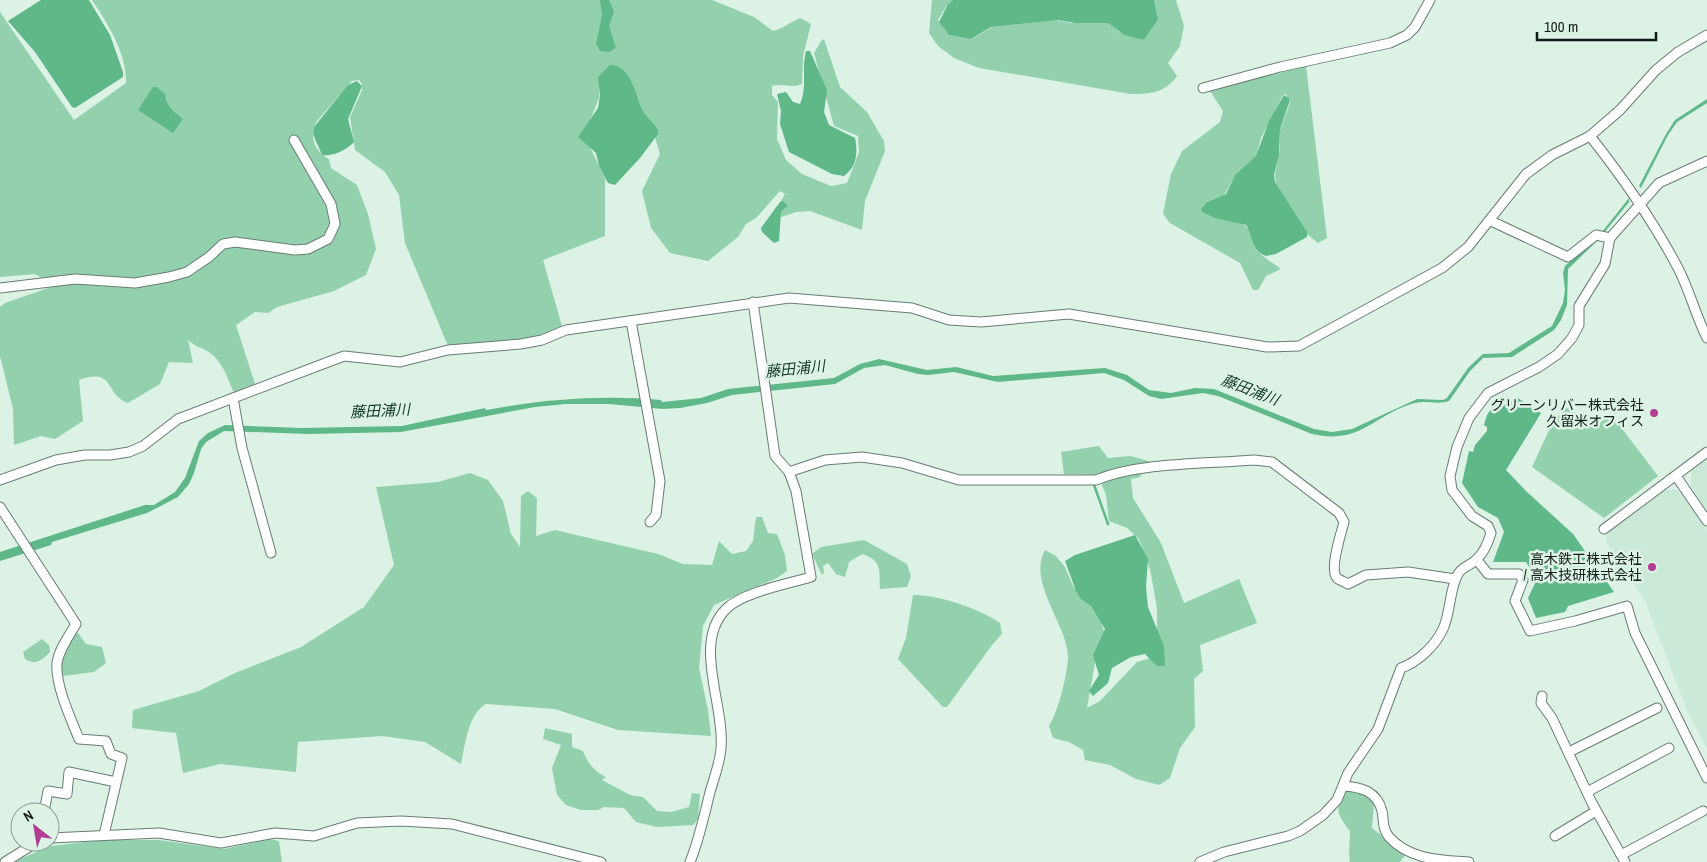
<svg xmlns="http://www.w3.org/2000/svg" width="1707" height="862" viewBox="0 0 1707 862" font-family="'Archivo Narrow','Noto Sans JP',sans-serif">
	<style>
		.built { fill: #cae9d7 }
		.green { fill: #93d1ae }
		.water { fill: #5fb88a }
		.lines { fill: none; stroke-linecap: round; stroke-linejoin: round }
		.stream { stroke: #5fb88a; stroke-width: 2.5 }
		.minor-casing { stroke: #687d71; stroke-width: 11 }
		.minor { stroke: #fff; stroke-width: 9 }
		.poi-dot { fill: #b33d95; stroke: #dbf2e4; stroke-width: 2 }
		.labels { text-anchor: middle; stroke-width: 5; stroke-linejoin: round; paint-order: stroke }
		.poi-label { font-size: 14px; fill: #121b16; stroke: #dbf2e4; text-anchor: end }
		.water-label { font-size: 15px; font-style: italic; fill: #123926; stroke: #dbf2e4 }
	</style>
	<rect width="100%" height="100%" fill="#dbf2e4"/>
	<g class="built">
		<path d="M1707,457v53l-16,-23v-18z"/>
		<path d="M1675,489l7,5 25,36v219l-18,-34 -44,-114 -39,-59 2,-9 57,-43z"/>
	</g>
	<g class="green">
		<path d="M92,0h620l42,17 19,14c10,-2 17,-9 27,-13l11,6 -8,32 -1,28c-12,5 -19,-1 -30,2v9l6,7 -1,37 9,21 16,14 29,12 16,-3 12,-31 -1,-16 -24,-10 -20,-73 7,-12 3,-2 16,48 27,25 17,29 1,10 -20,50 -3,29 -52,-19 -14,1 -18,6v-11l7,-13 -5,-3 -24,27 -10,6 -8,13 -30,24 -38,-8 -19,-25 -9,-37 18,-37 -7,-24 -53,-55 -1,23 -15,37 21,43v58l-62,24 19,66c-39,19 -73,15 -114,20l-43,-103 -6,-48 -14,-23 -30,-22 -5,-33 12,-27v-6l-3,-4 -7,1 -35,40c-9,14 -2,32 12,38l2,9 26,17 11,29 8,35 -10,26 -32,16 -57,16 -9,6 -13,-1 -19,13 19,59 -21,9c-7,-16 -11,-31 -25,-41 -8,-5 -12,-4 -21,-12l5,23 -24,-1 -9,22 -32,19c-24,-8 -12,-36 -49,-23l4,41 -28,18 -14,-3 -27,9 -1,-36 -13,-53v-49l5,-4 49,-17 -19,-12 -35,3v-265l74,108 52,-37c1,-29 -18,-59 -34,-83z"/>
		<path d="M932,0h21l-6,5 -9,15 11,15 23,4 20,-12 64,-7 15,3h37l11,9 25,8 13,-18 -3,-22h22l8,26 -4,20 -12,17 9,13c-12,17 -27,18 -46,18l-152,-26 -25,-10 -16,-12 -9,-13z"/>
		<path d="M1306,66l21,172 -9,5 -11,-9 -31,-50 -1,-9 5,-25v-20l10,-27 -4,-9 -3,1 -22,43 -5,19 -22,20 -11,20 -20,8 -2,3 1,4c13,7 35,8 42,13 8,5 8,16 12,24 3,6 19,15 25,20l-15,7 -8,14h-5l-13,-27 -70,-40 -7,-9 8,-40 11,-23 38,-29 3,-11 -13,-20z"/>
		<path d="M1566,407l31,19 13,-13 48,63 -54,42 -72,-51 20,-43z"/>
		<path d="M1099,446l9,12 22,-2 19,5 -9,16 -9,2 2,19 28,45 23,60 55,-24 18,44 -57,22 3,26 -9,8 1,48 -15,21 -10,30 -11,7 -23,-6 -26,-14 -25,-5 -2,-10 -14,-8 -16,-4 -4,-12c9,-14 19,-53 19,-70 -1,-32 -41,-74 -23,-106l11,6 9,11 8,19 28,32 4,19 -8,15 -10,56 13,-7 37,-39 20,-6v-48l-7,-39 -11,-30 -12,-11 -18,-7 -3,-26 -8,-20 -34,-1 -3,-22z"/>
		<path d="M470,473l18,7 15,21 8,33 9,13 1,-51 7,-5 9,7 -1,38 19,-6 103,24 25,10 29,1 7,-24 13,13 14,-3 7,-10 3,-24h6l6,16 9,1 8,21 2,16 -10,7 -63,27 -11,21 -4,42 9,42 3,26 -93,-6 -63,-21 -69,-5c-18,10 -21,41 -25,60l-36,-22 -43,-6 -84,6 -2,30 -76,-8 -37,9 -7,-40 -44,-5 1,-18 66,-19 36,-18 66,-26 63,-40 30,-42 -18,-78 62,-5z"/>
		<path d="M864,540l43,24 4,12 -4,11 -27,2c-1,-19 3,-28 -18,-35l-13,8 -4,15 -9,-3 -8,-11 -5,3 1,7 -2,2 -10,-21 9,-7z"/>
		<path d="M913,595c23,-1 68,14 87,28l2,11 -10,11 -45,62h-4l-45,-48 8,-21z"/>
		<path d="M78,633l8,11 16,3 4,16 -12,9 -31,4c-5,-16 2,-27 9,-42z"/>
		<path d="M42,639l7,6 1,7c-8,8 -14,14 -25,7l-2,-7z"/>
		<path d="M545,728l27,6v13l11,4c5,13 11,20 23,26l-4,3 28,15 13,2 14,14 14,1 18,-5 3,-14 8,1 -2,25 -5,6 -36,2 -21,-5 -12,-14 -20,-1 -6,3h-17l-15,-5 -9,-10 -5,-27 9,-23 -18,-6z"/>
		<path d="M1346,789l15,1 13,12 -2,26 34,26 -6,8h-50l-1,-8 1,-23c-13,-17 -16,-22 -4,-42z"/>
		<path d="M270,839l9,2 3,21h-270l39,-16 51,-6h57l65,9z"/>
	</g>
	<g class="water">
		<path d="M41,0h48l21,35 13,37v5l-48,31 -3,-1 -37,-55 -27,-31z"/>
		<path d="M600,0h9l5,11 -5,15 7,22 -7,4 -9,-1 -4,-7 6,-29z"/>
		<path d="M953,0h201l4,20 -14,20 -20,-5 -16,-12h-33l-17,-3 -67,7 -20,12 -22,-4 -10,-13 9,-18z"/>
		<path d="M806,51h4l17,39 -3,22 5,13 26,13c3,14 2,29 -11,38l-12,-2 -43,-22 -9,-28 1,-13 -4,-17 9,-2 7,10 7,2c8,-18 1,-34 6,-53z"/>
		<path d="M610,65c22,0 25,31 33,46 4,7 11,12 15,19v4l-18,24 -25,27 -7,-2 -9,-17 -3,-13 -18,-16 20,-29 2,-13 -2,-18z"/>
		<path d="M357,81l5,5 -14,33 6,23c-7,8 -22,15 -32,13l-9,-21 1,-7 34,-42z"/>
		<path d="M153,87h4l8,7c1,12 8,17 18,25l-10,14 -35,-23z"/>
		<path d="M1284,95l5,3v5l-9,26 -1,27 -5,19 1,7 32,50v5l-31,17 -10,2c-14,-4 -13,-20 -20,-31l-31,-7 -13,-6 -1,-4 5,-5 20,-9 9,-19 21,-19 13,-35z"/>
		<path d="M1707,99v4l-30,19 -9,13 -27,53 -2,-2 27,-52 9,-14z"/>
		<path d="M1629,198v4l-30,37 -31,30 -1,36 -6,15 -7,10 -42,27 -29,1 -13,13 -21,30c-11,4 -23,-1 -34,2 -43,12 -53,42 -103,31l-94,-38 -15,-3 -42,6 -12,-3 -25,-16 -20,-7 -106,9 -44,-10 -26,3 -10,-1 -33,-9 -21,3 -29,16 -103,11 -25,8 -27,5 -17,1 -54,-5h-43l-31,3 -134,25 -92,2 -85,-3 -18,11 -5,7 -7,24 -5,11 -11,13 -31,16 -95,29 -1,3 -51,16v-9l145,-47h9l21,-13 10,-14 14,-37 9,-8 17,-8 77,3 100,-2 83,-18 1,2c60,-11 116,-15 175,-10l1,2 39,-4 27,-9 106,-11 26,-14 19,-5 48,11 29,-3 37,9 112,-8 22,7 22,15 22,3 24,-5 19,1 100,40 18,3 20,-3 65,-30 26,1 4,-2 21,-30 15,-14 26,-1 43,-27 11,-23 2,-13 -2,-17 2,-7 37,-34z"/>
		<path d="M783,201l5,5 -7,5 -2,30 -5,2 -12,-11 -1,-4 19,-26z"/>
		<path d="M1518,398l23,15 -35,57 21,22 46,42 41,58 -46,14 -3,6 -29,6 -8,-20 9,-19 -11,-17h-33l11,-30 -6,-14 -20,-11 -16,-24 7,-32 4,1 2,-7 12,-14v-4l-3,-2 3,-10 5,-7 4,2 -1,4 3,-5z"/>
		<path d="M1135,535l13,24 -2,28 2,20 16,39 1,20h-8l-12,-12 -14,3 -19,11 -4,15 -15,13 -4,-5 10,-16 -6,-20 12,-26 -14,-23 -10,-7 -5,-8 -11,-30 10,-6z"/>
	</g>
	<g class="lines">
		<path class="stream" d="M1094,485l14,39"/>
		<defs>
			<g id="minor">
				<path d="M1203,88l77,-21 110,-24 17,-8 8,-8 15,-27"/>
				<path d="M1590,136c34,43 64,86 89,134 11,22 17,46 28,68"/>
				<path d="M1491,221l77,36 28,-22 14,3"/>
				<path d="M0,288l75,-9 60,4 34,-6 18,-5 22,-15 14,-13 12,-2 60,8 13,-1 20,-10 7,-15 -4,-20 -37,-64"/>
				<path d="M631,321l29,160 -4,34 -6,7"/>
				<path d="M233,398l9,50 29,105"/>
				<path d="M789,472l36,-12 37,-3 40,6 57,17h137c44,-18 110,-16 158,-20l18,2 67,51 5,9c-3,12 -15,47 -7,56 2,2 8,4 11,6l18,-9 42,-3 47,7"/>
				<path d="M1676,476l31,45"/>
				<path d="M0,480l56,-20 29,-5h25l19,-3 14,-6 35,-27 166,-63 56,6 48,-12 73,-6 21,-4 24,-10 223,-32 123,10 37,12 32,2 88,-8 198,33 32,-1 143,-78 26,-21 58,-73 26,-19 38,-19 30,-26 36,-40 22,-18 29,-17"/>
				<path d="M0,507l76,117c-7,12 -17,25 -19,39 -2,22 14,56 22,76l27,2 5,13 11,4 -18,77"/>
				<path d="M1604,529l103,-77"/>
				<path d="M1477,560l11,14h31l4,6 -8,21 15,30 45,-10 52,-15 8,27 72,145"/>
				<path d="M1542,696l-1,7 11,15 40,85 33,59"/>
				<path d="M1569,752l88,-44"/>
				<path d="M1343,786c18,1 34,5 39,25 2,10 0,17 7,26 21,23 51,23 80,25"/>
				<path d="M1587,792l82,-44"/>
				<path d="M44,812l4,-21 19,3 2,-22 47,10"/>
				<path d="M1555,836l41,-25"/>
				<path d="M50,838l109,-5 62,10 54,-10 39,3 43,-13 44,-2 51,3 149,38"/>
				<path d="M1621,855l82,-44"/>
				<path d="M5,862l32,-20"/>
				<path d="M690,862c9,-22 14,-46 20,-70 4,-14 10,-29 11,-44 4,-43 -29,-105 5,-139 17,-17 62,-25 85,-32l-15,-86 -7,-19 -14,-16 -22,-154"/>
				<path d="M1200,862l24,-10 64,-16 12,-5 23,-16 14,-15 11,-27 30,-44 23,-61c17,-6 34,-22 42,-39 8,-17 6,-39 15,-55 4,-7 13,-9 18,-14 8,-7 12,-17 15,-27l-3,-7 -16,-10 -20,-26 -2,-14 7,-29 12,-29 19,-25 51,-26 19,-13 14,-16 7,-13v-19l26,-42 5,-26 49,-55 48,-22"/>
			</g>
		</defs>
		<use href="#minor" class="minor-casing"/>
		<use href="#minor" class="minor"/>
	</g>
	<g class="poi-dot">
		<circle cx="1654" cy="413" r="5"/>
		<circle cx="1652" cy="567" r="5"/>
	</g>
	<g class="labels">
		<g class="poi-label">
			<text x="1644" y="410">グリーンリバー株式会社<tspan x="1644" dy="16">久留米オフィス</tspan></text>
			<text x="1642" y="564">高木鉄工株式会社<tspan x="1642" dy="16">/ 高木技研株式会社</tspan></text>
		</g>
		<g class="water-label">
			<text transform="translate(795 369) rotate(-6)" y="5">藤田浦川</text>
			<text transform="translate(1250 390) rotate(21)" y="5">藤田浦川</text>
			<text transform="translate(380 411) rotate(-3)" y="5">藤田浦川</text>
		</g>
	</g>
	<g transform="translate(35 827) rotate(329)"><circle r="24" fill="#dbf2e4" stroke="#8b9c92"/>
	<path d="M0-4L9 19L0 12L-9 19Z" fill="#b33d95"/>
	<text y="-8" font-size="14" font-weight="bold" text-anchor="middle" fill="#121b16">N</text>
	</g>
	<path d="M1537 32v8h119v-8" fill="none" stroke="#121b16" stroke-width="2.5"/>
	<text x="1544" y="32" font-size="15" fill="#121b16" stroke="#dbf2e4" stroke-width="4" paint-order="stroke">100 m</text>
</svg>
